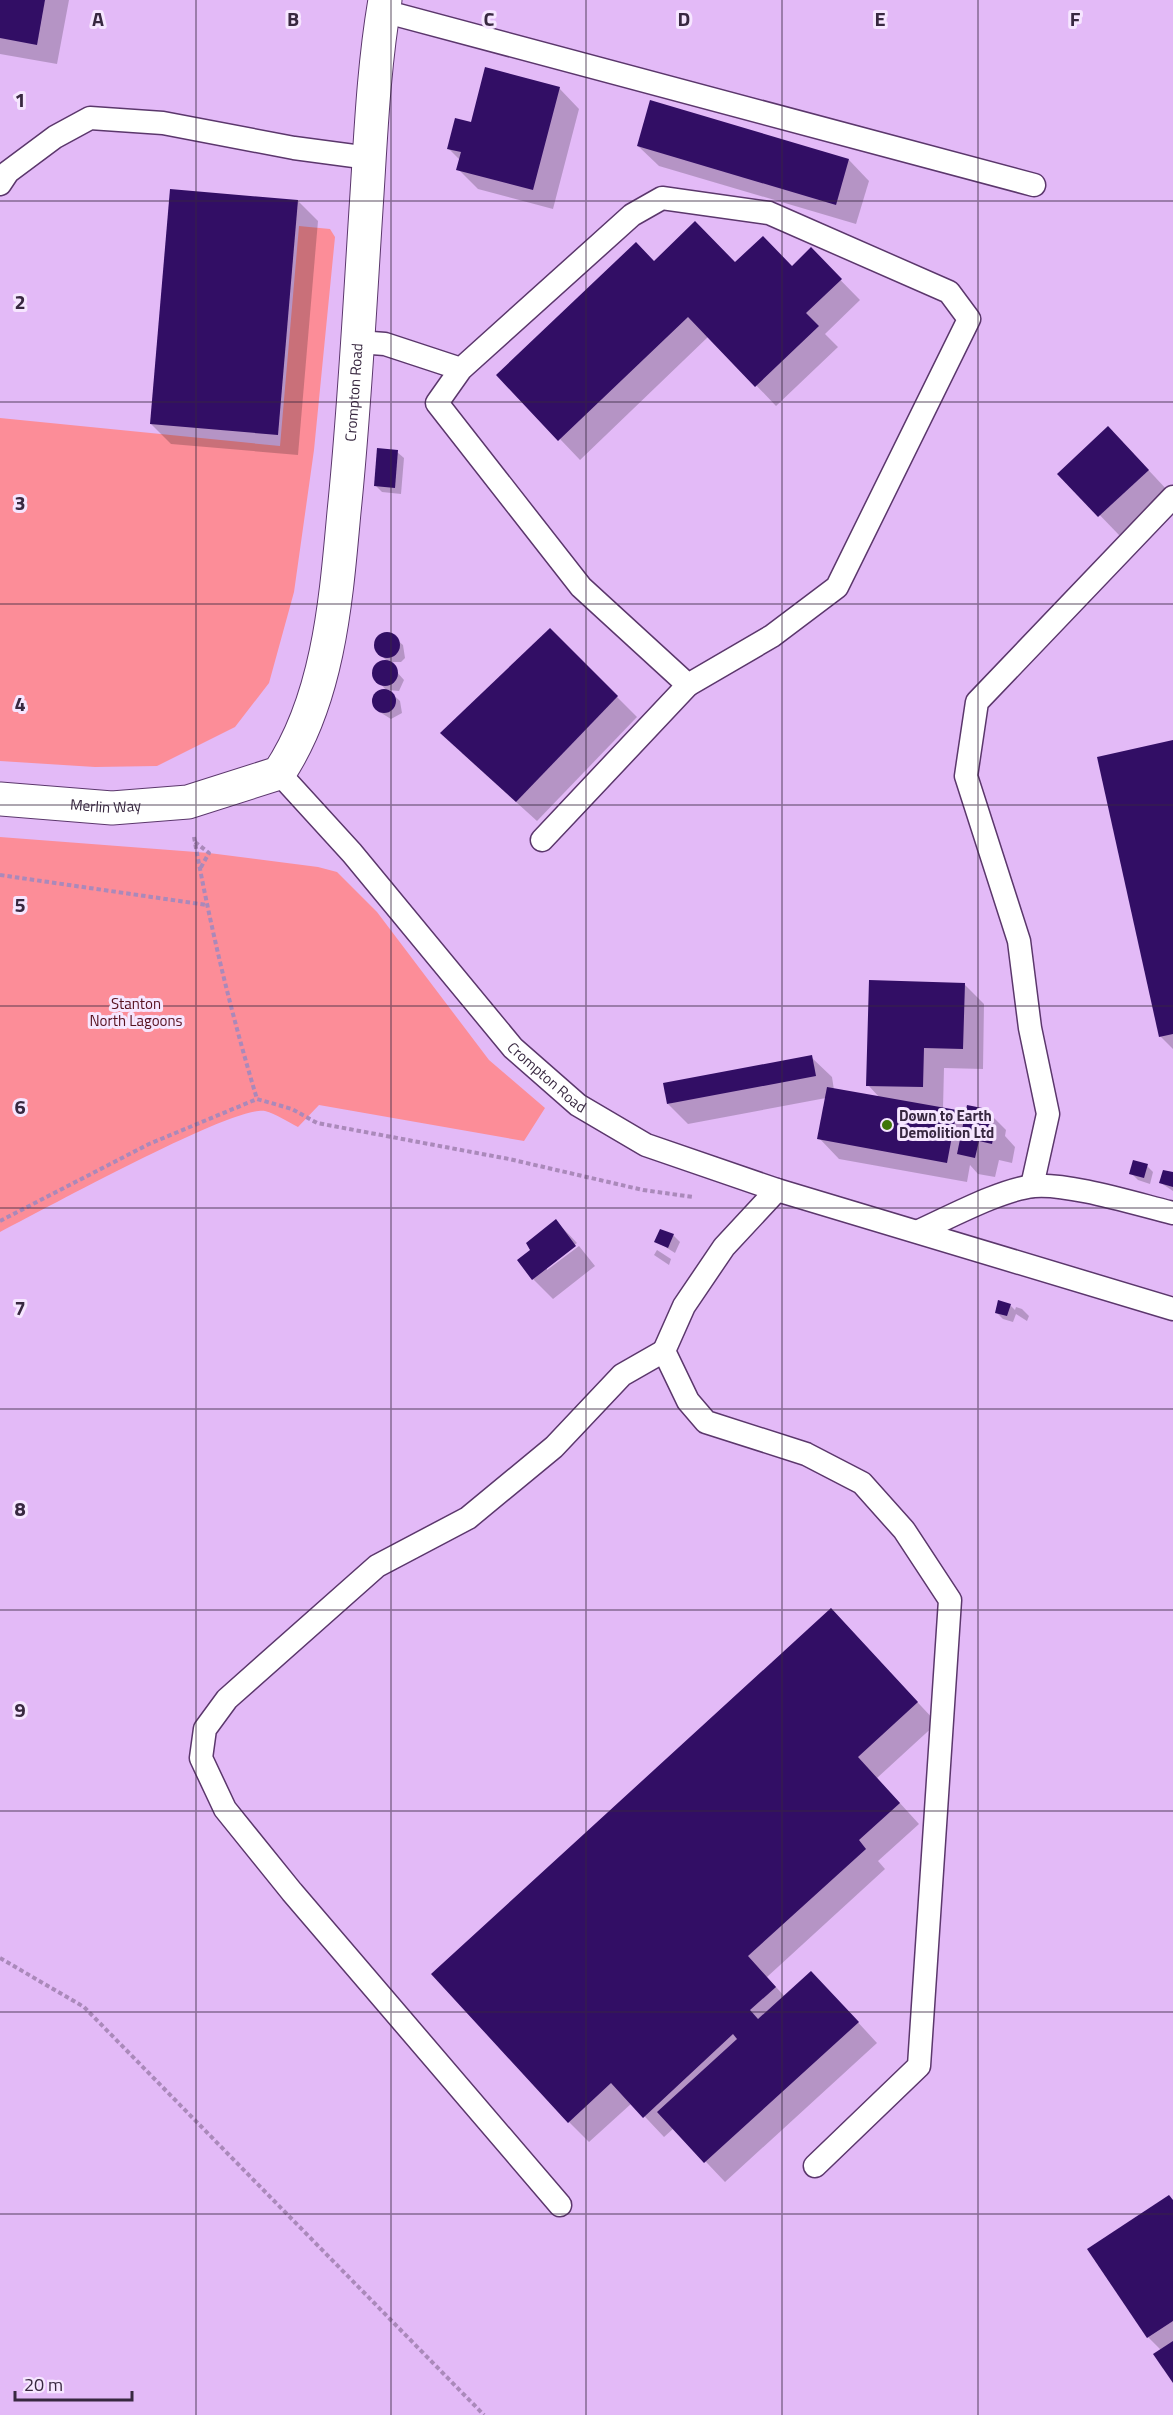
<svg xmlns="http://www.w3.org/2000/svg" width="1173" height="2415" viewBox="0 0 1173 2415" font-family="'Titillium Web',sans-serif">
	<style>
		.green { fill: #fc8d98 }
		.shadow { fill: #0003 }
		.building { fill: #320e65 }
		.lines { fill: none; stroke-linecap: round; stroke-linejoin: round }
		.lane-casing { stroke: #5b376c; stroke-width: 25 }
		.secondary-casing { stroke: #5b376c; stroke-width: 35 }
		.path { stroke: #aa89ba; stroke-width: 4; stroke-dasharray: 4.5 3; stroke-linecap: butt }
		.lane { stroke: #fff; stroke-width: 22 }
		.secondary { stroke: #fff; stroke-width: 33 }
		.grid { fill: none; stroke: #382840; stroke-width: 1.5; stroke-opacity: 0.55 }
		.poi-dot { fill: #3f7709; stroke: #f6e6ff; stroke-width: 2 }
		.labels { text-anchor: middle; stroke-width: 6; stroke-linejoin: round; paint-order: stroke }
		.street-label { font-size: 15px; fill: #382840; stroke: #f6e6ff }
		.park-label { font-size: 15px; fill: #56101e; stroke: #f6e6ff }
		.poi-label { font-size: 15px; font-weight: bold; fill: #382840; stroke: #f6e6ff; text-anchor: start }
		.grid-label { font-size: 20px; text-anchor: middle; font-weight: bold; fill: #382840; stroke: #f6e6ff; stroke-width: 6; stroke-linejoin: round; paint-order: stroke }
	</style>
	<rect width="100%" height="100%" fill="#e3baf7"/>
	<g class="green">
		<path d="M299,226l31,3 5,8 -21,213 -20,142 -25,91 -34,44 -78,39 -62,1 -95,-6v-343l280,28z"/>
		<path d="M0,837l209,16 109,14 19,5 40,40 112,148 56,48 -21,33 -205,-36 -21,22c-10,-5 -22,-13 -33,-16 -32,-6 -225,101 -265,121z"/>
	</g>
	<g class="shadow">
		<path d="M0,0h69l-12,64 -57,-10z"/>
		<path d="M559,88l20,21 -26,100 -75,-20 -20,-20 2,-9 -12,-12 24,-24z"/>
		<path d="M651,102l198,58 20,21 -13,43 -197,-58 -21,-20z"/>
		<path d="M298,201l20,20 -20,234 -127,-11 -20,-20z"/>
		<path d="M811,250l49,50 -35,34 13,13 -62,59 -67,-70 -129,124 -20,-21 94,-177 138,6z"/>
		<path d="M1128,448l40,43 -48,45 -60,-62z"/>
		<path d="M397,452l7,6 -3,36 -19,-2 -7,-7z"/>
		<path d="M550,630l87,87 -100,104 -75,-68z"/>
		<path d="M391,635l12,10 2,13 -4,4h-13l16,18 -5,11 -11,-1 12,11 2,12 -11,6 -13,-8 -5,-13 3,-5 11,-2 -12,-13 2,-12 12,-3 -8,-8 -5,-12 3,-5z"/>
		<path d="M1173,742v307l-13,-13z"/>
		<path d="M964,984l20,20 -1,65 -39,-1 -1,41 13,3 9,9 21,-11 20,20 -1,6 10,11 -3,16 -13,-3 -4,17 -17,-3 -8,-9 -3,17 -128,-23 -20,-21 7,-40 -138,26 -20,-20 143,-47 21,20 2,13 46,8 -12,-13z"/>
		<path d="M1147,1166l6,6 -3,12 -12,-4 -7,-7z"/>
		<path d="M1173,1174v17l-12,-8z"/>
		<path d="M556,1221l21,22 -30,23v4l32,-24 16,20 -42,33 -20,-20z"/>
		<path d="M673,1235l7,7 -5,11 -19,-12z"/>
		<path d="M657,1250l14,9 -2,6 -15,-10z"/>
		<path d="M1010,1305l5,5 1,-3 6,2 7,7 -2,5 -11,-7 -3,8 -10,-3 -6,-6z"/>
		<path d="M831,1610l106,113 -60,55 42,46 -41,37 7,8 -118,108 18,20 46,-4 46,50 -152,139 -51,-54 -10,9 -32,-34 -43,39 -20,-20z"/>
		<path d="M1173,2201v179l-12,-30 -13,-13z"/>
	</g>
	<g class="building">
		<path d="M0,0h45l-8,45 -37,-7z"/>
		<path d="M485,67l75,20 -27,103 -77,-20 5,-18 -14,-3 8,-31 16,4z"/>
		<path d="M650,100l199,59 -13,46 -199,-59z"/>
		<path d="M170,189l128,11 -20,235 -128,-11z"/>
		<path d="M695,221l40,41 28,-26 29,30 19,-19 31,32 -36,34 13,13 -64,61 -67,-70 -130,124 -62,-66 140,-133 18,19z"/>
		<path d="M1108,426l41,44 -51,47 -41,-43z"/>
		<path d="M377,448l21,2 -3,38 -21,-2z"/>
		<path d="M550,628l68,68 -102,106 -76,-69z"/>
		<circle cx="387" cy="645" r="13"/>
		<circle cx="385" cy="673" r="13"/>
		<circle cx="384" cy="701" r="12"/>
		<path d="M1173,740v294l-14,3 -62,-280z"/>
		<path d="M869,980l96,3 -2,66 -39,-1 -1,39 -57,-1z"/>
		<path d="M812,1055l4,21 -149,28 -4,-21z"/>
		<path d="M827,1087l130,23 -10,53 -130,-24z"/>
		<path d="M967,1105l20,4 -4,14 13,2 -4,19 -13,-3 -4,17 -18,-4z"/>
		<path d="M1133,1160l15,4 -4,14 -15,-4z"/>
		<path d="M1163,1170l10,2v15l-14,-4z"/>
		<path d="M556,1219l20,27 -44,34 -15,-20 13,-10 -4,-7z"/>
		<path d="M660,1229l14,5 -6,14 -14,-6z"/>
		<path d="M998,1300l13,4 -4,12 -12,-3z"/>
		<path d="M831,1608l87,94 -60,55 42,46 -41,37 7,9 -118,107 28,31 -26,23 8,9 53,-48 48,51 -155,141 -47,-51 80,-73 -4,-5 -90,84 -32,-35 -43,40 -137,-149z"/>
		<path d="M1169,2195l4,5v121l-26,17 -60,-89z"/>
		<path d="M1173,2341v42l-20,-29z"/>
	</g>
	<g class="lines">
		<defs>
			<g id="lane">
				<path d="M383,11l651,174"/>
				<path d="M0,184l8,-12 47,-35 35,-19 73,5 131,25 75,10"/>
				<path d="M358,342l27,2 76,25 -24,34 144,184 107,98 84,-49 65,-49 132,-268 -20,-27 -180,-79 -107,-15 -30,17 -171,154"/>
				<path id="s1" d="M279,773l73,80 161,195 65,57 68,40 131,45 396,119"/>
				<path d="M542,840l146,-155"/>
				<path d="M1032,1186l16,-72 -18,-86 -11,-87 -53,-165 11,-74 196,-205"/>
				<path d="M777,1190l-53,57 -40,59 -20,45 24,50 18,21 100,32 56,29 42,47 46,70 -31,466 -104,100"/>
				<path d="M919,1231c31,-14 83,-42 115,-45 35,-3 102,18 139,27"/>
				<path d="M560,2205l-268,-313 -67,-83 -24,-51 4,-29 22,-30 150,-133 91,-48 86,-71 68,-72 42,-24"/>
			</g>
			<g id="secondary">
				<path id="s2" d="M0,799l112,9 76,-6 91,-29c50,-75 57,-174 65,-261 11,-106 16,-212 23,-318 4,-64 7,-130 18,-194"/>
			</g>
		</defs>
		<use href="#lane" class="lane-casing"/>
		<use href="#secondary" class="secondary-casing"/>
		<g class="path">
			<path d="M194,837c16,89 37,176 63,262"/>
			<path d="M195,842l14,11 -9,16"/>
			<path d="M0,875l207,30"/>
			<path d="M0,1221l149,-77 108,-45 35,10 25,14 192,36 134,31 50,7"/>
			<path d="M0,1958l84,49 400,408"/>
		</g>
		<use href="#lane" class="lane"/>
		<use href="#secondary" class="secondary"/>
	</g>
	<path class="grid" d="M196,0v2415M391,0v2415M586,0v2415M782,0v2415M978,0v2415M0,201h1173M0,402h1173M0,604h1173M0,805h1173M0,1006h1173M0,1208h1173M0,1409h1173M0,1610h1173M0,1811h1173M0,2012h1173M0,2214h1173"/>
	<circle class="poi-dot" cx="887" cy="1125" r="6"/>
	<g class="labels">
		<g class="street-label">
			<text dy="5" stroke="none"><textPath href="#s2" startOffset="676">Crompton Road</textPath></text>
			<text dy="5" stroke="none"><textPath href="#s2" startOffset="106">Merlin Way</textPath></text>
			<text dy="5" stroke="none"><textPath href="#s1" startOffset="406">Crompton Road</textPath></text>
		</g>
		<g class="park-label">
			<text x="136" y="1009">Stanton<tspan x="136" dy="17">North Lagoons</tspan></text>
		</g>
		<g class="poi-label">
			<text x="899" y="1121">Down to Earth<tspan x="899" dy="17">Demolition Ltd</tspan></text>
		</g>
	</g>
	<g class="grid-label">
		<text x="98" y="26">A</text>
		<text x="293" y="26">B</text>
		<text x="489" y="26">C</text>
		<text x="684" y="26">D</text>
		<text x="880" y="26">E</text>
		<text x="1075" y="26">F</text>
		<text x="20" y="107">1</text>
		<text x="20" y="309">2</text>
		<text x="20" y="510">3</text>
		<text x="20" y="711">4</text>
		<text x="20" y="912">5</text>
		<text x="20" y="1114">6</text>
		<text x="20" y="1315">7</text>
		<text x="20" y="1516">8</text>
		<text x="20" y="1717">9</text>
	</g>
	<path d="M15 2391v9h117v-9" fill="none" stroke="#382840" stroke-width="3"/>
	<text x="24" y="2391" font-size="18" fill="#382840" stroke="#f6e6ff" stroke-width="4.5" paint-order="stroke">20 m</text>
</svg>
